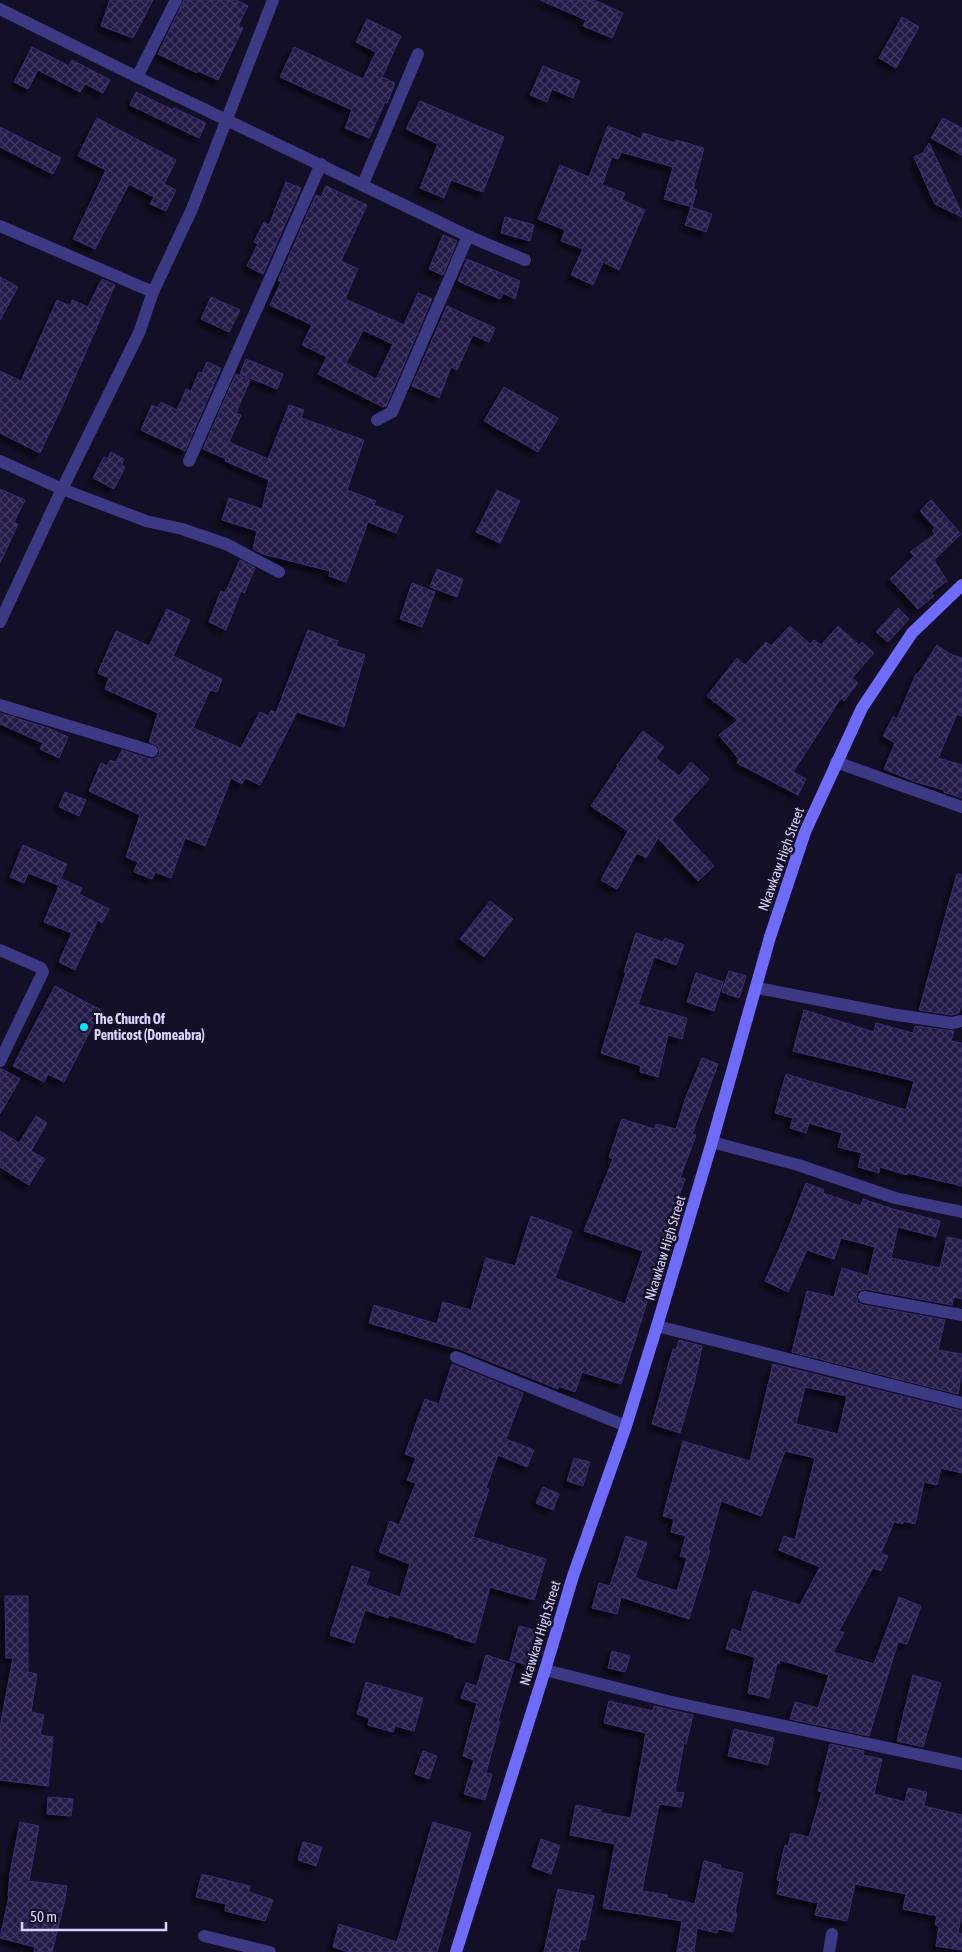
<svg xmlns="http://www.w3.org/2000/svg" width="962" height="1952" viewBox="0 0 962 1952" font-family="'Asap Condensed',sans-serif">
	<style>
		.building { fill: url(#building-cross-hatch); stroke: #3b2d73; fill-rule: evenodd; filter: url(#shadow) }
		.lines { fill: none; stroke-linecap: round; stroke-linejoin: round }
		.street { stroke: #3d3a85; stroke-width: 12 }
		.secondary { stroke: #6f6bff; stroke-width: 12 }
		.poi-dot { fill: #00e5ff; stroke: #130f26; stroke-width: 2 }
		.labels { text-anchor: middle; stroke-width: 5; stroke-linejoin: round; paint-order: stroke }
		.street-label { font-size: 14px; fill: #d9d4ff; stroke: #130f26 }
		.poi-label { font-size: 14px; font-weight: bold; fill: #d9d4ff; stroke: #130f26; text-anchor: start }
	</style>
	<defs>
		<pattern id="building-cross-hatch" width="8" height="8" patternUnits="userSpaceOnUse" patternTransform="scale(1.25)"><rect width="8" height="8" fill="#241b47"/><path d="M0 0l8 8M0 8l8-8" fill="none" stroke="#433b63"/></pattern>
		<filter id="shadow"><feDropShadow dx="-4.5" dy="4.5" stdDeviation="2.5" flood-color="#0009"/></filter>
	</defs>
	<rect width="100%" height="100%" fill="#130f26"/>
	<g class="building">
		<path d="M110,0h43l-20,38 -32,-12z"/>
		<path d="M184,0h52l12,6 -10,20 5,2 -25,52 -20,-9 -1,2 -39,-19z"/>
		<path d="M540,0h54l29,13 -11,25 -29,-12 3,-6z"/>
		<path d="M902,17l17,10 -23,41 -17,-10z"/>
		<path d="M367,19l34,17 -19,41 13,6 -8,20 -2,-1 -16,36 -24,-10 7,-18 -72,-33 14,-30 69,32 13,-27 -20,-10z"/>
		<path d="M32,47l37,19 3,-6 38,20 -7,13 -18,-9 -5,8 -42,-22 -10,19 -14,-7z"/>
		<path d="M543,66l37,15 -7,17 -21,-9 -5,13 -17,-7z"/>
		<path d="M136,92l37,18 1,-2 32,15 -7,15 -69,-33z"/>
		<path d="M420,101l84,36 -21,55 -32,-12 -7,18 -24,-10 18,-44 -32,-15z"/>
		<path d="M97,118l79,42 -12,24 12,6 -10,21 -16,-7 4,-7 -25,-13 -34,65 -22,-10 33,-69 -28,-14z"/>
		<path d="M943,118l19,10v27l-31,-17z"/>
		<path d="M608,126l33,13 2,-6 32,10 1,-3 28,8 -11,41 4,1 -5,17 -28,-8 9,-32 -52,-15 -3,7 -6,-2 -10,28 23,8 -3,7 23,10 -26,60 -16,-8 -10,23 -22,-10 12,-26 -22,-8 4,-11 -27,-11 22,-54 29,12z"/>
		<path d="M0,127l61,31 -8,16 -53,-27z"/>
		<path d="M929,143l33,71v3l-27,-13 -21,-47 9,-4z"/>
		<path d="M286,182l15,6 -38,86 -16,-8 11,-22 -4,-2 10,-20 5,3z"/>
		<path d="M326,186l41,19 -26,56 17,8 -13,30 59,26 14,-32 14,6 -46,107 -3,1 -65,-33 9,-17 -25,-12 10,-20 -42,-20 11,-23 -3,-1 38,-86 5,2zM363,330l30,14 -17,35 -30,-16z"/>
		<path d="M691,207l21,7 -6,18 -21,-7z"/>
		<path d="M505,217l29,8 -4,16 -29,-8z"/>
		<path d="M443,235l14,6 -14,34 -14,-6z"/>
		<path d="M467,259l53,22 -5,18 -12,-6 -3,6 -42,-18z"/>
		<path d="M0,277l18,10 -18,33z"/>
		<path d="M102,279l13,6 -50,115 -25,53 -40,-20v-62l21,10 36,-81 13,6 2,-6 16,7z"/>
		<path d="M211,297l29,13 -11,22 -28,-13z"/>
		<path d="M447,306l48,22 -6,14 -16,-7 -16,35 -6,-3 -12,31 -27,-12z"/>
		<path d="M246,359l37,15 -6,15 -37,-15z"/>
		<path d="M207,362l14,6 -36,83 -44,-21 11,-25 5,3 4,-6 16,8 9,-21 5,2 8,-19 3,1z"/>
		<path d="M236,374l14,6 -14,33 5,2 -12,27 39,17 21,-54 15,5 -3,8 63,22 -17,50 29,11 -2,4 29,11 -7,17 -28,-11 -22,60 -17,-6 1,-5 -67,-17 -10,-5 4,-18 -35,-11 7,-22 33,11 7,-29 -44,-19 1,-2 -23,-10z"/>
		<path d="M504,387l54,31 -20,34 -54,-31z"/>
		<path d="M111,452l13,7 -3,6 4,2 -11,22 -21,-11 11,-21 4,2z"/>
		<path d="M0,489l25,11 -11,22 4,2 -18,39z"/>
		<path d="M497,490l23,11 -20,42 -24,-11z"/>
		<path d="M931,500l30,34 -27,26 13,21 -16,12 3,3 -16,13 -28,-30 24,-23 -4,-4 25,-18 -3,-3 3,-3 -15,-17z"/>
		<path d="M240,560l15,8 -11,25 -3,-2 -15,39 -17,-8 12,-31 4,2z"/>
		<path d="M437,569l26,10 -6,18 -27,-10z"/>
		<path d="M412,583l23,9 -13,35 -22,-8z"/>
		<path d="M898,608l11,11 -21,23 -12,-10z"/>
		<path d="M167,609l23,11 -17,36 49,23 -5,13 -7,-2 -17,38 48,20 19,-36 9,4 2,-6 5,3 32,-83 30,11 -2,5 29,9 -21,72 -47,-15 -37,73 -15,-7 -3,6 -11,-6 -26,68 -20,-8 -14,40 -16,-6 -3,7 -18,-7 4,-10 -12,-5 14,-42 -51,-24 12,-28 6,3 3,-6 6,2 6,-12 28,9h4l6,-5 -2,-8 -9,-4 9,-29 -53,-24 4,-11 -11,-5 18,-42 33,15z"/>
		<path d="M790,626l20,18 4,-4 7,5 17,-19 21,19 3,-3 12,11 -22,25 6,5 -14,18 -3,-3 -48,74 13,7 -8,16 -61,-32 2,-4 -20,-24 19,-15 -31,-24 30,-38 8,7 21,-23 5,4z"/>
		<path d="M937,645l13,9 12,4v58l-5,-2 -19,44 24,7v33l-18,-6v-2l-31,-9 -29,-12 11,-26 -12,-7 10,-19 4,2 19,-45h2z"/>
		<path d="M0,713l48,15 20,9 -9,21 -19,-9 3,-6 -43,-19z"/>
		<path d="M643,731l21,16 -8,11 23,18 12,-14 18,17 -37,41 42,46 -16,15 -40,-43 -12,20 -9,-5 -20,36 -16,-9 27,-49 -37,-25 27,-40 -1,-1z"/>
		<path d="M65,792l21,8 -7,16 -20,-9z"/>
		<path d="M23,845l44,19 -9,21 -30,-12 -4,10 -14,-6z"/>
		<path d="M957,874l5,1v127l-3,11 -7,2 -33,-5z"/>
		<path d="M62,879l20,9 -3,6 30,15 -7,14 -4,-3 -23,50 -16,-8 13,-29 -28,-11z"/>
		<path d="M490,901l23,18 -29,38 -24,-18z"/>
		<path d="M636,933l27,9 2,-4 19,7 -8,20 -22,-8 -16,48 49,13 -5,21 -14,-4 -10,42 -18,-5 1,-6 -40,-13 25,-81h-2z"/>
		<path d="M729,971l17,5 -7,22 -17,-6z"/>
		<path d="M696,973l27,9 -9,29 -27,-9z"/>
		<path d="M55,986l46,24 -37,72 -16,-8 -4,8 -31,-16z"/>
		<path d="M804,1010l70,22 2,-9 37,10 2,-7 39,5 -3,10 11,2v143l-54,-13 -1,2 -27,-8 -1,6 -21,-6 4,-14 -24,-6 4,-14 -33,-10 -3,10 -16,-5 3,-10 -18,-5 11,-39 120,36 8,-29 -121,-30z"/>
		<path d="M702,1058l16,6 -26,70 4,1 -16,43 5,1 -15,42 2,1 -14,43 3,1 -8,21h-1l-31,97 -39,-12 -7,20 -17,-6v3l-99,-40 -90,-26 5,-18 63,19 6,-22 28,8 15,-52 29,8 16,-50 41,15 -17,47 70,26 18,-53 -59,-20 29,-72 -4,-2 13,-38 32,10 2,-5 20,5 10,-32z"/>
		<path d="M0,1069h2l18,10 -20,35z"/>
		<path d="M36,1116l11,7 -16,28 14,8 -16,26 -29,-18v-36l19,12z"/>
		<path d="M806,1183l18,7 -1,3 38,13 2,-7 30,10 47,12 -4,16 -38,-10 -7,31 49,10 7,-31 15,3v59l-8,-2 -2,8 -87,-16 -7,2 -2,5 2,7 5,2 82,15 -7,30 24,4v18l-4,22 -166,-42 15,-61 27,6 8,-29 26,8 7,-29 -34,-9 -7,21 -27,-9 -19,42 -23,-11 23,-52z"/>
		<path d="M679,1340l23,6 -8,38 -14,49 -28,-9 21,-75 3,1z"/>
		<path d="M452,1364l71,29 -17,46 28,11 -7,17 -29,-12 -12,33 3,1 -16,48 73,22 -12,41 -44,-13 -15,56 -21,-6v-2l-65,-20 -1,3 -23,-8 -11,33 -24,-8 22,-69 18,6 -4,13 34,12 10,-33 -31,-12 11,-31 9,4 17,-42 -9,-3 9,-22 -11,-4 20,-55 14,5z"/>
		<path d="M773,1364l189,47v62l-21,-5 -4,17 -13,-3 -9,42 -12,-3v3l-9,-2 -13,31 7,3 -7,15 -8,-3 -34,63 5,2 -11,19 41,12 25,-67 22,9 -14,38 -9,-2 -29,94 -79,-17 5,-17 23,6 11,-33 -49,-15 -1,4 -2,-1 -8,35 -21,-5 7,-36 -29,-8 6,-20 9,3 12,-41 47,14 20,-38 -41,-17 5,-14 11,4 20,-82 -30,-7 -24,65 -40,-15 -13,48 2,1 -21,69 -68,-22 -4,17 -25,-6 7,-25 11,3 16,-50 21,7 -12,35 42,13 10,-33 -7,-2 6,-20 -15,-4 3,-13 -11,-3 20,-75 67,20zM805,1387l42,9 -9,38 -42,-10z"/>
		<path d="M574,1458l16,4 -7,24 -16,-5z"/>
		<path d="M543,1487l16,7 -6,16 -17,-7z"/>
		<path d="M5,1596h23v76l9,2 -6,38 13,3 -4,20 13,2 -5,49 -48,-6v-53l13,-69h-7z"/>
		<path d="M519,1626l19,5 -10,34 -18,-5z"/>
		<path d="M612,1651l18,5 -5,16 -17,-4z"/>
		<path d="M486,1655l29,9 -17,57h2l-14,52 6,1 -7,26 -21,-6 10,-34 -11,-4 14,-53 -16,-5 5,-15 11,3z"/>
		<path d="M913,1675l28,8 -18,64 -26,-6z"/>
		<path d="M366,1682l57,16 -9,33 -19,-5 -2,6 -25,-7 1,-7 -12,-4z"/>
		<path d="M609,1701l44,10 1,-5 39,9 -7,29 -2,-1 -9,49 9,1 -3,14 -22,-3 -17,87 26,4 -1,3 28,6 9,-43 17,4 -1,3 23,5 -8,39 2,1 -4,19 -15,-3 -1,4 -20,-5 -3,24h-17l5,-31 -79,-13 12,-64 -45,-9 6,-30 25,5v3l30,5 15,-85 -42,-10z"/>
		<path d="M734,1729l40,9 -6,27 -40,-9z"/>
		<path d="M830,1744l34,7 -1,4 19,4 -8,35 31,8 3,-14 19,4 -3,14 38,9v97l-4,21 4,1v16l-26,-4 3,-20 -4,-1 2,-9 -34,-7 3,-15 -51,-10 -8,37 -32,-6 3,-12 -41,-9 3,-13 -3,-1 8,-35 3,1 3,-13 18,4 13,-45 -4,-1z"/>
		<path d="M423,1751l14,5 -8,23 -14,-5z"/>
		<path d="M48,1797l25,2 -2,17 -24,-2z"/>
		<path d="M20,1822l19,4 -10,55 38,5 -3,18 -12,48h-18l1,-5 -35,-9 9,-42h-1l2,-23z"/>
		<path d="M433,1822l38,11 -34,119h-88l-16,-5 6,-23 58,18z"/>
		<path d="M541,1839l19,7 -9,28 -19,-7z"/>
		<path d="M303,1842l19,5 -6,19 -18,-6z"/>
		<path d="M202,1874l48,12 -1,6 24,8 -8,21 -40,-10 1,-7 -30,-7z"/>
		<path d="M558,1889l36,7 -9,44 -4,-1 -3,13h-34z"/>
	</g>
	<g class="lines">
		<g class="street">
			<path d="M0,9l137,68 331,159 57,24"/>
			<path d="M137,77l39,-77"/>
			<path d="M363,184l55,-130"/>
			<path d="M0,226l153,66"/>
			<path d="M377,420l15,-8 76,-176"/>
			<path d="M0,461l62,28 84,32 36,8 44,15 53,28"/>
			<path d="M189,461l132,-297"/>
			<path d="M0,622l62,-133 77,-156 14,-41 39,-83 81,-209"/>
			<path d="M0,705l152,46"/>
			<path d="M836,762l126,45"/>
			<path d="M0,950l41,18 2,4 -43,89"/>
			<path d="M757,988l134,26 61,9 10,-2"/>
			<path d="M712,1142l86,23 97,33 67,14"/>
			<path d="M864,1297l98,18"/>
			<path d="M657,1326l305,77"/>
			<path d="M456,1357l170,69"/>
			<path d="M545,1670l127,32 290,62"/>
			<path d="M204,1936l66,16"/>
			<path d="M829,1952l3,-18"/>
		</g>
		<path class="secondary" d="M456,1952l89,-282 28,-94 53,-150 31,-100 55,-184 58,-205 35,-105 57,-124 50,-75 50,-48"/>
	</g>
	<circle class="poi-dot" cx="84" cy="1027" r="5"/>
	<g class="labels">
		<g class="street-label">
			<text transform="translate(781 859) rotate(-70)" y="5">Nkawkaw High Street</text>
			<text transform="translate(665 1248) rotate(-73)" y="5">Nkawkaw High Street</text>
			<text transform="translate(540 1633) rotate(-73)" y="5">Nkawkaw High Street</text>
		</g>
		<g class="poi-label">
			<text x="94" y="1024">The Church Of<tspan x="94" dy="16">Penticost (Domeabra)</tspan></text>
		</g>
	</g>
	<path d="M22 1922v8h144v-8" fill="none" stroke="#d9d4ff" stroke-width="2.5"/>
	<text x="30" y="1922" font-size="15" fill="#d9d4ff" stroke="#130f26" stroke-width="4" paint-order="stroke">50 m</text>
</svg>
